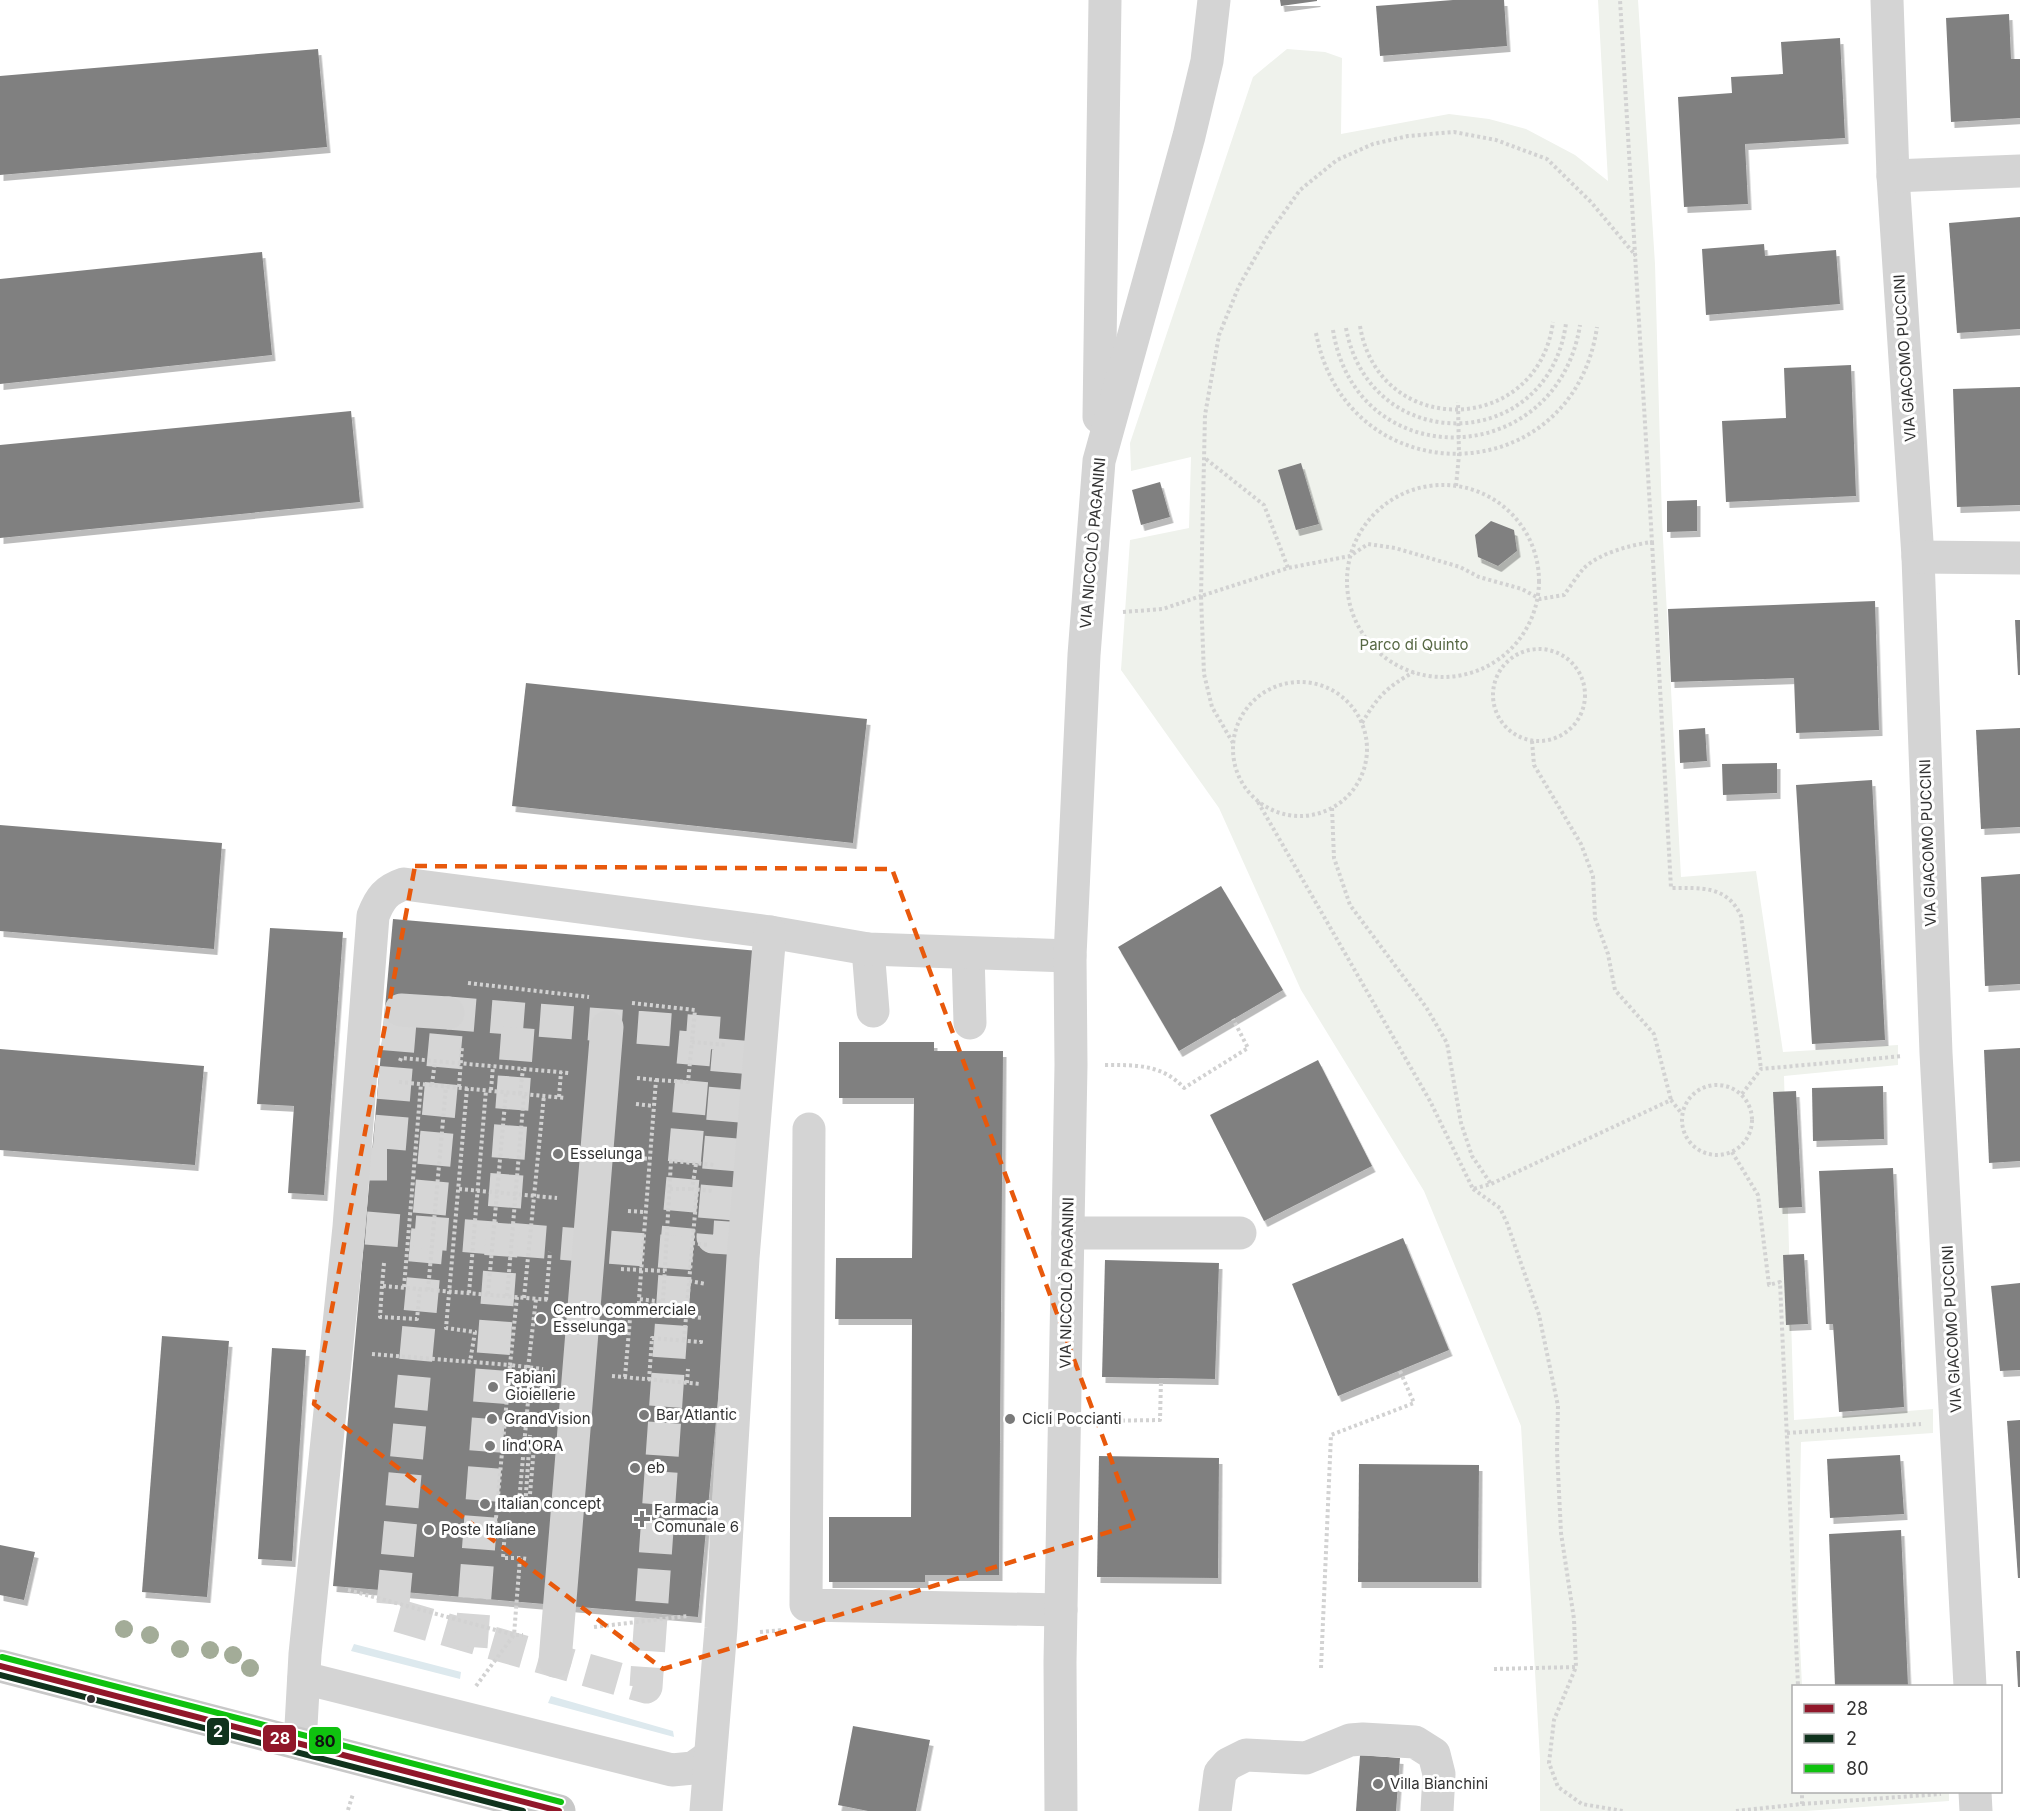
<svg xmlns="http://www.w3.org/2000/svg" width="2020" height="1811" viewBox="0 0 2020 1811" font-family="Inter,sans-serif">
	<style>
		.green { fill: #eff2ec }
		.water { fill: #dde9ee }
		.building { fill: #808080; filter: url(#shadow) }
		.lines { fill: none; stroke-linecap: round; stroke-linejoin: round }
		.minor-tunnel { stroke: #d6d6d6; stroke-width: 33; stroke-dasharray: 33 16; stroke-linecap: butt }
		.path { stroke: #d2d2d2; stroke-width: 4; stroke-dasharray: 3 3; stroke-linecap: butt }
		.minor { stroke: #d4d4d4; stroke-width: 33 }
		.major { stroke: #c8c8c8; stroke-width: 33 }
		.bus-1-casing { stroke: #fff; stroke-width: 10 }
		.bus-2-casing { stroke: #fff; stroke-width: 10 }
		.bus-3-casing { stroke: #fff; stroke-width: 10 }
		.bus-1 { stroke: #91172a; stroke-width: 6 }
		.bus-2 { stroke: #10331d; stroke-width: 6 }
		.bus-3 { stroke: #0fc20f; stroke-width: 6 }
		.tree { fill: #a3ac98 }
		.marked { fill: none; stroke: #e8590c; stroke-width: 4.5; stroke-dasharray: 12 8; stroke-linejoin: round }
		.poi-dot { fill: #7a7a7a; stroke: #fff; stroke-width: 2 }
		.bus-dot { fill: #323232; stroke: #fff; stroke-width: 2 }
		.labels { text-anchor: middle; stroke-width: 6; stroke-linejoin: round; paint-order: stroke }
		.street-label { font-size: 15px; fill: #323232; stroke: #fff }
		.park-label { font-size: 15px; fill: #576844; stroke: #fff }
		.poi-label { font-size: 15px; fill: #323232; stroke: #fff; text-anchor: start }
		.line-badge { stroke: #fff; stroke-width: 2 }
		.badge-label { font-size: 16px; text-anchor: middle; font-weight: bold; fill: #fff }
		.pale-badge-label { font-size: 16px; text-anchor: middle; font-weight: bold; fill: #111 }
	</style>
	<defs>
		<filter id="shadow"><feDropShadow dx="3.5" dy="6" stdDeviation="0" flood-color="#0004"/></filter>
	</defs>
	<rect width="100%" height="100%" fill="#fff"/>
	<path class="green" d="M1598,0h40l17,264 7,256 19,357 75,-6 27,181 115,-7v20l-114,11 10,344 139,-11v24l-132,9 -3,160 4,84h-8v106h155v9l-143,10h-266v-52l-19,-333 -97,-235 -123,-201 -82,-182 -98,-138 9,-130 59,-12 2,-71 -60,14 -1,-28 123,-366 34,-28 38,3 17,6 -1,76 108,-20 40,5 37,10 49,26 33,26z"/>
	<g class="water">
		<path d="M354,1644l107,28 -1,7 -109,-28z"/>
		<path d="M551,1696l122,35 1,6 -126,-34z"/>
	</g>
	<g class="building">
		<path d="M1280,0h37v1l-36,5z"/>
		<path d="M1453,0h51l3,46 -127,10 -4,-50z"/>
		<path d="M2009,14l2,45h9v59l-69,4 -5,-104z"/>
		<path d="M1840,38l5,100 -100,6 3,60 -64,3 -6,-110 54,-4 -1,-16 52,-3 -2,-32z"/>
		<path d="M318,49l9,98 -327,28v-99z"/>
		<path d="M2020,217v112l-63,4 -8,-110z"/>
		<path d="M1764,244l1,12 71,-6 4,54 -134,11 -4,-66z"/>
		<path d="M262,252l10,103 -272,29v-105z"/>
		<path d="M1851,365l5,131 -130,6 -4,-81 64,-3 -2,-50z"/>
		<path d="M2020,387v118l-63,2 -4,-118z"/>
		<path d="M351,411l9,91 -360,36v-93z"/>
		<path d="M1301,463l18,61 -23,6 -18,-60z"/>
		<path d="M1160,482l10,35 -29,8 -9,-35z"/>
		<path d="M1697,500v31l-30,1v-31z"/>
		<path d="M1491,521l23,9 3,21 -19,15 -20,-9 -3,-22z"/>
		<path d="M1875,601l4,129 -83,3 -2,-55 -123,4 -3,-73z"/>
		<path d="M2015,620h5v55h-2z"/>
		<path d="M526,683l341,36 -14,124 -341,-37z"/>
		<path d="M1705,728l2,33 -27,2 -1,-33z"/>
		<path d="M2020,728v99l-39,2 -5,-99z"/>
		<path d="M1777,763v30l-54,2 -1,-31z"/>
		<path d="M1872,780l13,260 -73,4 -16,-259z"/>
		<path d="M0,825l222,18 -8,106 -214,-18z"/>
		<path d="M2020,874v110l-35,2 -4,-109z"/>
		<path d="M1221,886l62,104 -104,61 -61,-104z"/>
		<path d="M393,919l366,32 -61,666 -365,-31z"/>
		<path d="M270,928l73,4 -19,263 -36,-2 6,-87 -37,-2z"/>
		<path d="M839,1042h95v9h69l-4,524h-74v7h-96v-65h82l1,-198h-77l1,-61h76l2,-160h-75z"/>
		<path d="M2020,1048v113l-31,2 -5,-113z"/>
		<path d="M0,1049l204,17 -9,99 -195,-15z"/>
		<path d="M1318,1060l54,106 -108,55 -54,-106z"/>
		<path d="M1883,1086l1,53 -71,2 -1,-53z"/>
		<path d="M1796,1091l6,116 -23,1 -6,-116z"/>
		<path d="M1893,1168l11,239 -65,5 -6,-88h-7l-7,-153z"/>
		<path d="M1403,1238l46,112 -111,46 -46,-112z"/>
		<path d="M1804,1254l4,70 -22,1 -3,-70z"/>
		<path d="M1105,1260l114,3 -4,116 -113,-2z"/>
		<path d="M2020,1283v87l-20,1 -9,-85z"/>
		<path d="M162,1336l67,5 -22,256 -65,-5z"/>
		<path d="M272,1348l34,2 -14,211 -34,-2z"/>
		<path d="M2020,1420v158h-2l-11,-157z"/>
		<path d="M1900,1455l4,59 -74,4 -3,-59z"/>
		<path d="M1099,1456l120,2 -1,120 -121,-1z"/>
		<path d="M1359,1464l120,1 -1,117h-120z"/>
		<path d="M1901,1530l7,156h-73l-6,-152z"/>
		<path d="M0,1545l35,7 -11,48 -24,-5z"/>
		<path d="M2016,1651h4v36h-2z"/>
		<path d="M853,1726l77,14 -14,71h-48l-30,-6z"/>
		<path d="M1360,1755l40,3 -4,53h-40z"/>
	</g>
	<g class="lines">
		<g class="minor-tunnel">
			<path d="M696,1032l-19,212 -31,443 -254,-73 56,-601c94,8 188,14 282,21l-17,203 32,2"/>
			<path d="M354,1164h34l13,-154"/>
			<path d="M366,1228l331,26"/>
			<path d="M471,1647l48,-632"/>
		</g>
		<g class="path">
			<path d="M1360,326c19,114 178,110 193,-4"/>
			<path d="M1346,328c24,130 203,126 220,-5"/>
			<path d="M1333,330c23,147 224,141 247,-5"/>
			<path d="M1316,333c31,164 257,160 281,-6"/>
			<path d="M1206,459l58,46 24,63"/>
			<circle cx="1443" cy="581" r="96"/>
			<path d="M1456,486l3,-31 -1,-53"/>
			<path d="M1652,542l19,346c29,0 56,-3 70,28l20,153"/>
			<path d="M1123,612l40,-3 38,-13 4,-181 14,-80 20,-49 29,-51 32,-45 37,-30 36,-16 35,-8 46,-4 42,8 51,19 44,43 45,54"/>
			<circle cx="1539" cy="695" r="46"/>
			<circle cx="1300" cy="749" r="67"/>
			<path d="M1362,723c16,-27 25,-36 52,-51"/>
			<path d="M1532,741l2,24 47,79 12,32 2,42 13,36 7,36 39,44 17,66"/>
			<path d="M1233,743l-21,-36 -8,-33 -3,-78 87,-28 62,-12 18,-12 27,4 65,19 19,10 43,12 18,10 24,-4c6,-8 13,-19 20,-27 16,-15 46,-23 68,-26l-32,-542"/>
			<path d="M1258,802l172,299 43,88 18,-5 180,-84 11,14"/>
			<path d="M1332,808l2,50 16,47 76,102 21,36 14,80 11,33 19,28"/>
			<path d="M468,983l121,14"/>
			<path d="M632,1003l63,7 -3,32"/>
			<path d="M400,1061l1,-3 168,15"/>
			<path d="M1105,1065c30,0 57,-1 79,23l64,-40 -15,-29"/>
			<path d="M637,1078l19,2 -17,219"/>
			<path d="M656,1080l32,2 4,-40 35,3"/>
			<path d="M399,1082l166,16"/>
			<circle cx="1717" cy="1120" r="35"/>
			<path d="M432,1085l3,-24"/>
			<path d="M459,1087l3,-41"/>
			<path d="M467,1088l-21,240 29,4 -5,30"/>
			<path d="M491,1090l2,-24"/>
			<path d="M520,1094l3,-25"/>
			<path d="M1742,1094l19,-25 142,-13"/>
			<path d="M559,1097l2,-25"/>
			<path d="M636,1104l18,2"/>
			<path d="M1732,1152l26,43 11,90 11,-3 18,404"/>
			<path d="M632,1157l18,2"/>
			<path d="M696,1164l-4,25 21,2"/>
			<path d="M459,1189l98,9"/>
			<path d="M670,1189h22"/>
			<path d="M1473,1189l27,19 7,15 32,92 19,91 -1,45 4,82 13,86 2,48 -22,53 -5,43 9,24 24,17 41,7"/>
			<path d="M628,1211l17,1"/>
			<path d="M692,1243l17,2"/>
			<path d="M384,1263l-2,23 167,14"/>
			<path d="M621,1269l44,2"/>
			<path d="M689,1281l17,3"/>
			<path d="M382,1286l-2,31 37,2 3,-30"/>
			<path d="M404,1287l17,-203"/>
			<path d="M428,1290l18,-204"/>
			<path d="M469,1293l17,-203"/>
			<path d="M488,1294l18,-202"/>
			<path d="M507,1296l17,-202"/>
			<path d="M524,1298l20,-203"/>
			<path d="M546,1300l4,-48"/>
			<path d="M619,1306l20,2v-9l24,3 8,-141 45,4"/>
			<path d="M686,1316l17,2"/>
			<path d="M684,1340l13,-150"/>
			<path d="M372,1354l138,11 7,-68"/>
			<path d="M528,1368l8,-69"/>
			<path d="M612,1376l88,8"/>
			<path d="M625,1377l6,-70"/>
			<path d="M649,1380l3,-42 49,4v-3"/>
			<path d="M687,1383l1,-14"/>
			<path d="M1098,1421l62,-1 1,-40"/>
			<path d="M1787,1433l134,-9"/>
			<path d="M519,1502l11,-123"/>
			<path d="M497,1506l36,3"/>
			<path d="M529,1506l6,-71"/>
			<path d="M525,1508l5,-73"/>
			<path d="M520,1558h-17l2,-28 -10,-1 15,-164 33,4"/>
			<path d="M348,1590l166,45h9"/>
			<path d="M594,1627l94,-11"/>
			<path d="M760,1632l22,-2"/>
			<path d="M1321,1668l10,-233 83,-32 -14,-32"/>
			<path d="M1494,1669l82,-2"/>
			<path d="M476,1686l38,-51 6,-77 8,1"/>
			<path d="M1802,1804l139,-10"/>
			<path d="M348,1810l5,-16"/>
			<path d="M1736,1811l66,-7v-12"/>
		</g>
		<g class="minor">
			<path d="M1887,0l6,176 25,381 18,496 34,633"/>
			<path d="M1893,176l127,-5"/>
			<path d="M1099,417l6,-417"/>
			<path d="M1918,557l102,1"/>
			<path d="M868,949l5,62"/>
			<path d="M968,954l2,69"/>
			<path d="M401,1010l47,3"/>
			<path d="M809,1129l-3,476 255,5"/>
			<path d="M1068,1233h172"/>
			<path d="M555,1661l52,-634"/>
			<path d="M304,1678l368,92 21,-2 17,-12"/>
			<path d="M300,1744l5,-90 44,-427 24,-311c7,-18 13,-26 31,-32l366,48 98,17 202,7"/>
			<path d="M1975,1792l1,19"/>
			<path d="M706,1811l15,-183 22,-370 27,-326"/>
			<path d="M1061,1811l-1,-149 11,-597 -1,-109 14,-301 15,-194 90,-325 18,-75 7,-61"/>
			<path d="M1215,1811l5,-38 8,-9 18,-9 60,3 44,-18 13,-1 52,3 19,12 5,20 -2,37"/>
		</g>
		<path class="major" d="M0,1666l559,145"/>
		<defs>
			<path id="bus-1" d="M0,1666l559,145"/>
			<path id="bus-2" d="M0,1675l523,136"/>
			<path id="bus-3" d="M2,1657l559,145"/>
		</defs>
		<use href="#bus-1" class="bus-1-casing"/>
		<use href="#bus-2" class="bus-2-casing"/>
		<use href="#bus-3" class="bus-3-casing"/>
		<use href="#bus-1" class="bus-1"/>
		<use href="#bus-2" class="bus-2"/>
		<use href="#bus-3" class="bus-3"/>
	</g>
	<g class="tree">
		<circle cx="124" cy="1629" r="9"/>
		<circle cx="150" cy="1635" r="9"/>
		<circle cx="180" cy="1649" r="9"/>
		<circle cx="210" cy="1650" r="9"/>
		<circle cx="233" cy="1655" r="9"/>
		<circle cx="250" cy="1668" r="9"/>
	</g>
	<path class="marked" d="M415,866l477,3 243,655 -472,145 -349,-265z"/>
	<g class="poi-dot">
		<circle cx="558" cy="1154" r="6"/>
		<circle cx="541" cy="1319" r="6"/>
		<circle cx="493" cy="1387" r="6"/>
		<circle cx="644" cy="1415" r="6"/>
		<circle cx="492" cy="1419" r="6"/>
		<circle cx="1010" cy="1419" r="6"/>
		<circle cx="490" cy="1446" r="6"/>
		<circle cx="635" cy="1468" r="6"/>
		<circle cx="485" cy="1504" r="6"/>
		<path d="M639 1510h6v6h6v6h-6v6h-6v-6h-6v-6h6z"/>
		<circle cx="429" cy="1530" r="6"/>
		<circle cx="1378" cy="1784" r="6"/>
	</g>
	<circle class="bus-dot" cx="91" cy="1699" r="5"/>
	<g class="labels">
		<g class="street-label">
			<text transform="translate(1905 358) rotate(-94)" y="5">VIA GIACOMO PUCCINI</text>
			<text transform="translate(1093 543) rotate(-85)" y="5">VIA NICCOLÒ PAGANINI</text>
			<text transform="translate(1928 843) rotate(-92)" y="5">VIA GIACOMO PUCCINI</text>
			<text transform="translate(1067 1283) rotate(-89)" y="5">VIA NICCOLÒ PAGANINI</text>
			<text transform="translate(1952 1329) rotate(-93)" y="5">VIA GIACOMO PUCCINI</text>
		</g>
		<g class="park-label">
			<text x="1414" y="650">Parco di Quinto</text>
		</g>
		<g class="poi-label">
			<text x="570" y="1159">Esselunga</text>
			<text x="553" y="1315">Centro commerciale<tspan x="553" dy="17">Esselunga</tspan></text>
			<text x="505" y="1383">Fabiani<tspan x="505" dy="17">Gioiellerie</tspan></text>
			<text x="656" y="1420">Bar Atlantic</text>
			<text x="504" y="1424">GrandVision</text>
			<text x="1022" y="1424">Cicli Poccianti</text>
			<text x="502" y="1451">lind'ORA</text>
			<text x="647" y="1473">eb</text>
			<text x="497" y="1509">Italian concept</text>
			<text x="654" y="1515">Farmacia<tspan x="654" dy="17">Comunale 6</tspan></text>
			<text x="441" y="1535">Poste Italiane</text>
			<text x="1390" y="1789">Villa Bianchini</text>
		</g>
	</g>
	<g class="line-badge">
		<rect x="206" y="1717" width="24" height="29" rx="6" fill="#10331d"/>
		<rect x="262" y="1724" width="35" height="29" rx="6" fill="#91172a"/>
		<rect x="308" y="1726" width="34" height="29" rx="6" fill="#0fc20f"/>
	</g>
	<g class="badge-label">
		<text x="218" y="1737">2</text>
		<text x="280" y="1744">28</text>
	</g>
	<g class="pale-badge-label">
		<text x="325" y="1747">80</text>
	</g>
	<rect x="1792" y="1685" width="210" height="108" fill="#ffffff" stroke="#adadad" stroke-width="1.5"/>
	<rect x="1804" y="1704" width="30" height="9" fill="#91172a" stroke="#adadad" stroke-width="1.5"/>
	<text x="1846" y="1715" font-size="18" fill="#323232">28</text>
	<rect x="1804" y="1734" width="30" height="9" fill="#10331d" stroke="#adadad" stroke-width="1.5"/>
	<text x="1846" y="1745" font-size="18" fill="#323232">2</text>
	<rect x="1804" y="1764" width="30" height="9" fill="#0fc20f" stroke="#adadad" stroke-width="1.5"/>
	<text x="1846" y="1775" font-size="18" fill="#323232">80</text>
</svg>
